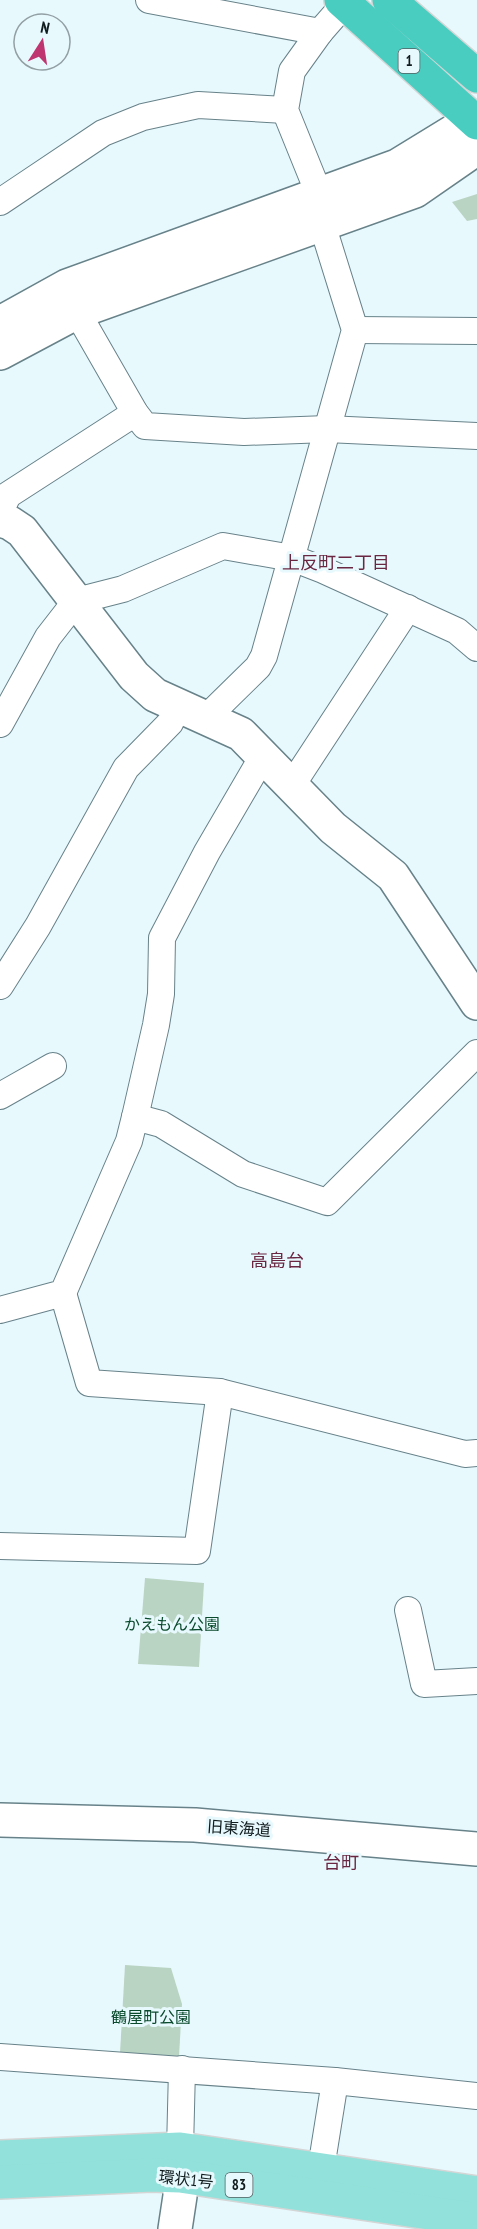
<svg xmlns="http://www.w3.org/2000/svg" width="477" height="2229" viewBox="0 0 477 2229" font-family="'PT Sans Narrow','Noto Sans JP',sans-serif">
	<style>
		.green { fill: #bad4c3 }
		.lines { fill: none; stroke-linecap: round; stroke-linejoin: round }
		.street-casing { stroke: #678289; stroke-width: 28 }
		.secondary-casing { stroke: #678289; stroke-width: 36 }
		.primary-casing { stroke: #d4d6d6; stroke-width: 36 }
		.highway-casing { stroke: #d4d6d6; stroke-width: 36 }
		.street { stroke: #fff; stroke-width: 26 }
		.secondary { stroke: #fff; stroke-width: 33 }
		.primary { stroke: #92e1da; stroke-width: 33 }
		.highway { stroke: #4acdc1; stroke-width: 33 }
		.labels { text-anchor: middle; stroke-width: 6; stroke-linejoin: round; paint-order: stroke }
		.shield { fill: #e8f9fe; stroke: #515e61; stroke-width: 1.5 }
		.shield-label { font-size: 15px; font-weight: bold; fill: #101b1e }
		.park-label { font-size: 16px; fill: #0a4a2d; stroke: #e8f9fe }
		.street-label { font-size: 16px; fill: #101b1e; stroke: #e8f9fe }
		.neighbourhood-label { font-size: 18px; fill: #6a2741; stroke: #e8f9fe }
	</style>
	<rect width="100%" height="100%" fill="#e8f9fe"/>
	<g class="green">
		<path d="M477,194v25l-10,2 -15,-19z"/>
		<path d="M145,1578l59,5 -5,84 -61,-3z"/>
		<path d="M125,1965l46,3 11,36 -3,53 -59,-4z"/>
	</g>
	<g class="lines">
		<defs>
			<g id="street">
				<path d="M149,0l171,32"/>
				<path d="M319,194l-34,-84 7,-39 28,-39 28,-32"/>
				<path d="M0,202l103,-69 40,-16 55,-12 87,5"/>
				<path d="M77,312l58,101 10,13 99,6 83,-3 150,7"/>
				<path d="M355,330l122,1"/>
				<path d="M0,512l8,-17 127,-82"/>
				<path d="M206,718l52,-51 6,-11 91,-326 -33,-106"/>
				<path d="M0,724l48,-87 28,-36 47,-12 100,-43 69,12 31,12 134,61 20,17"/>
				<path d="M292,785l116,-177"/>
				<path d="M0,986l38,-60 88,-158 44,-45 8,-17"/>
				<path d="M0,1096l53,-30"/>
				<path d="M135,1117l21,-92 5,-31 1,-56 45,-86 56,-96"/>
				<path d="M63,1293l26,90 131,9 245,62 12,-1"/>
				<path d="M0,1310l63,-17 66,-152 6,-24 26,7 82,50 84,28 150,-149"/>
				<path d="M0,1546l197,5 23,-159"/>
				<path d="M408,1610l16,74 53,-3"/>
				<path d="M0,2057l335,24 142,15"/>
				<path d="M180,2149l2,-80"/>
				<path d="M318,2187l17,-106"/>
			</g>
			<g id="secondary">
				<path d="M0,323l67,-37 330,-120 80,-49"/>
				<path d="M0,353l77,-41 338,-121 62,-43"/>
				<path d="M0,520l10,3 12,8 112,145 21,19 86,39 92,94 60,48 84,127"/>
				<path d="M0,1820l195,5 282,24"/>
				<path d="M175,2229l5,-33v-47"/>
			</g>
			<g id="primary">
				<path d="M0,2157l180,-8 297,44"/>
				<path d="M0,2182l151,-7 29,1 297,44"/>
			</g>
			<g id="highway">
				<path d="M341,0l136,123"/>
				<path d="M389,0l88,76"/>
			</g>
		</defs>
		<use href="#street" class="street-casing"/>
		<use href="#secondary" class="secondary-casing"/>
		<use href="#primary" class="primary-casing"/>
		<use href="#highway" class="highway-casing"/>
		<use href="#street" class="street"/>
		<use href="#secondary" class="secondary"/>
		<use href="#primary" class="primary"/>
		<use href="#highway" class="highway"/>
	</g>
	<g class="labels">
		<g class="shield">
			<rect x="398.5" y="49" width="21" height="24" rx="4.5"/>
			<rect x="225.5" y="2173" width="27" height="24" rx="4.5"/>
		</g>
		<g class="shield-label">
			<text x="409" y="66">1</text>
			<text x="239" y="2190">83</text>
		</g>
		<g class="park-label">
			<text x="172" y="1630">かえもん公園</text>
			<text x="151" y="2023">鶴屋町公園</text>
		</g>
		<g class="street-label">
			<text transform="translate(239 1828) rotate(4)" y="6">旧東海道</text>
			<text transform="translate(186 2179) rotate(6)" y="6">環状1号</text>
		</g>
		<g class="neighbourhood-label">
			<text x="336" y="569">上反町二丁目</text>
			<text x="277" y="1267">高島台</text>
			<text x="341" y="1869">台町</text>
		</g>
	</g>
	<g transform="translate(42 42) rotate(12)"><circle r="28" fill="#e8f9fe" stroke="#92a0a4" stroke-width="1.5"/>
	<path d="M0-4.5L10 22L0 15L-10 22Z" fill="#bf3570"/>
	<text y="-9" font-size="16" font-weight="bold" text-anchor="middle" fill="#101b1e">N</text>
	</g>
</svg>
